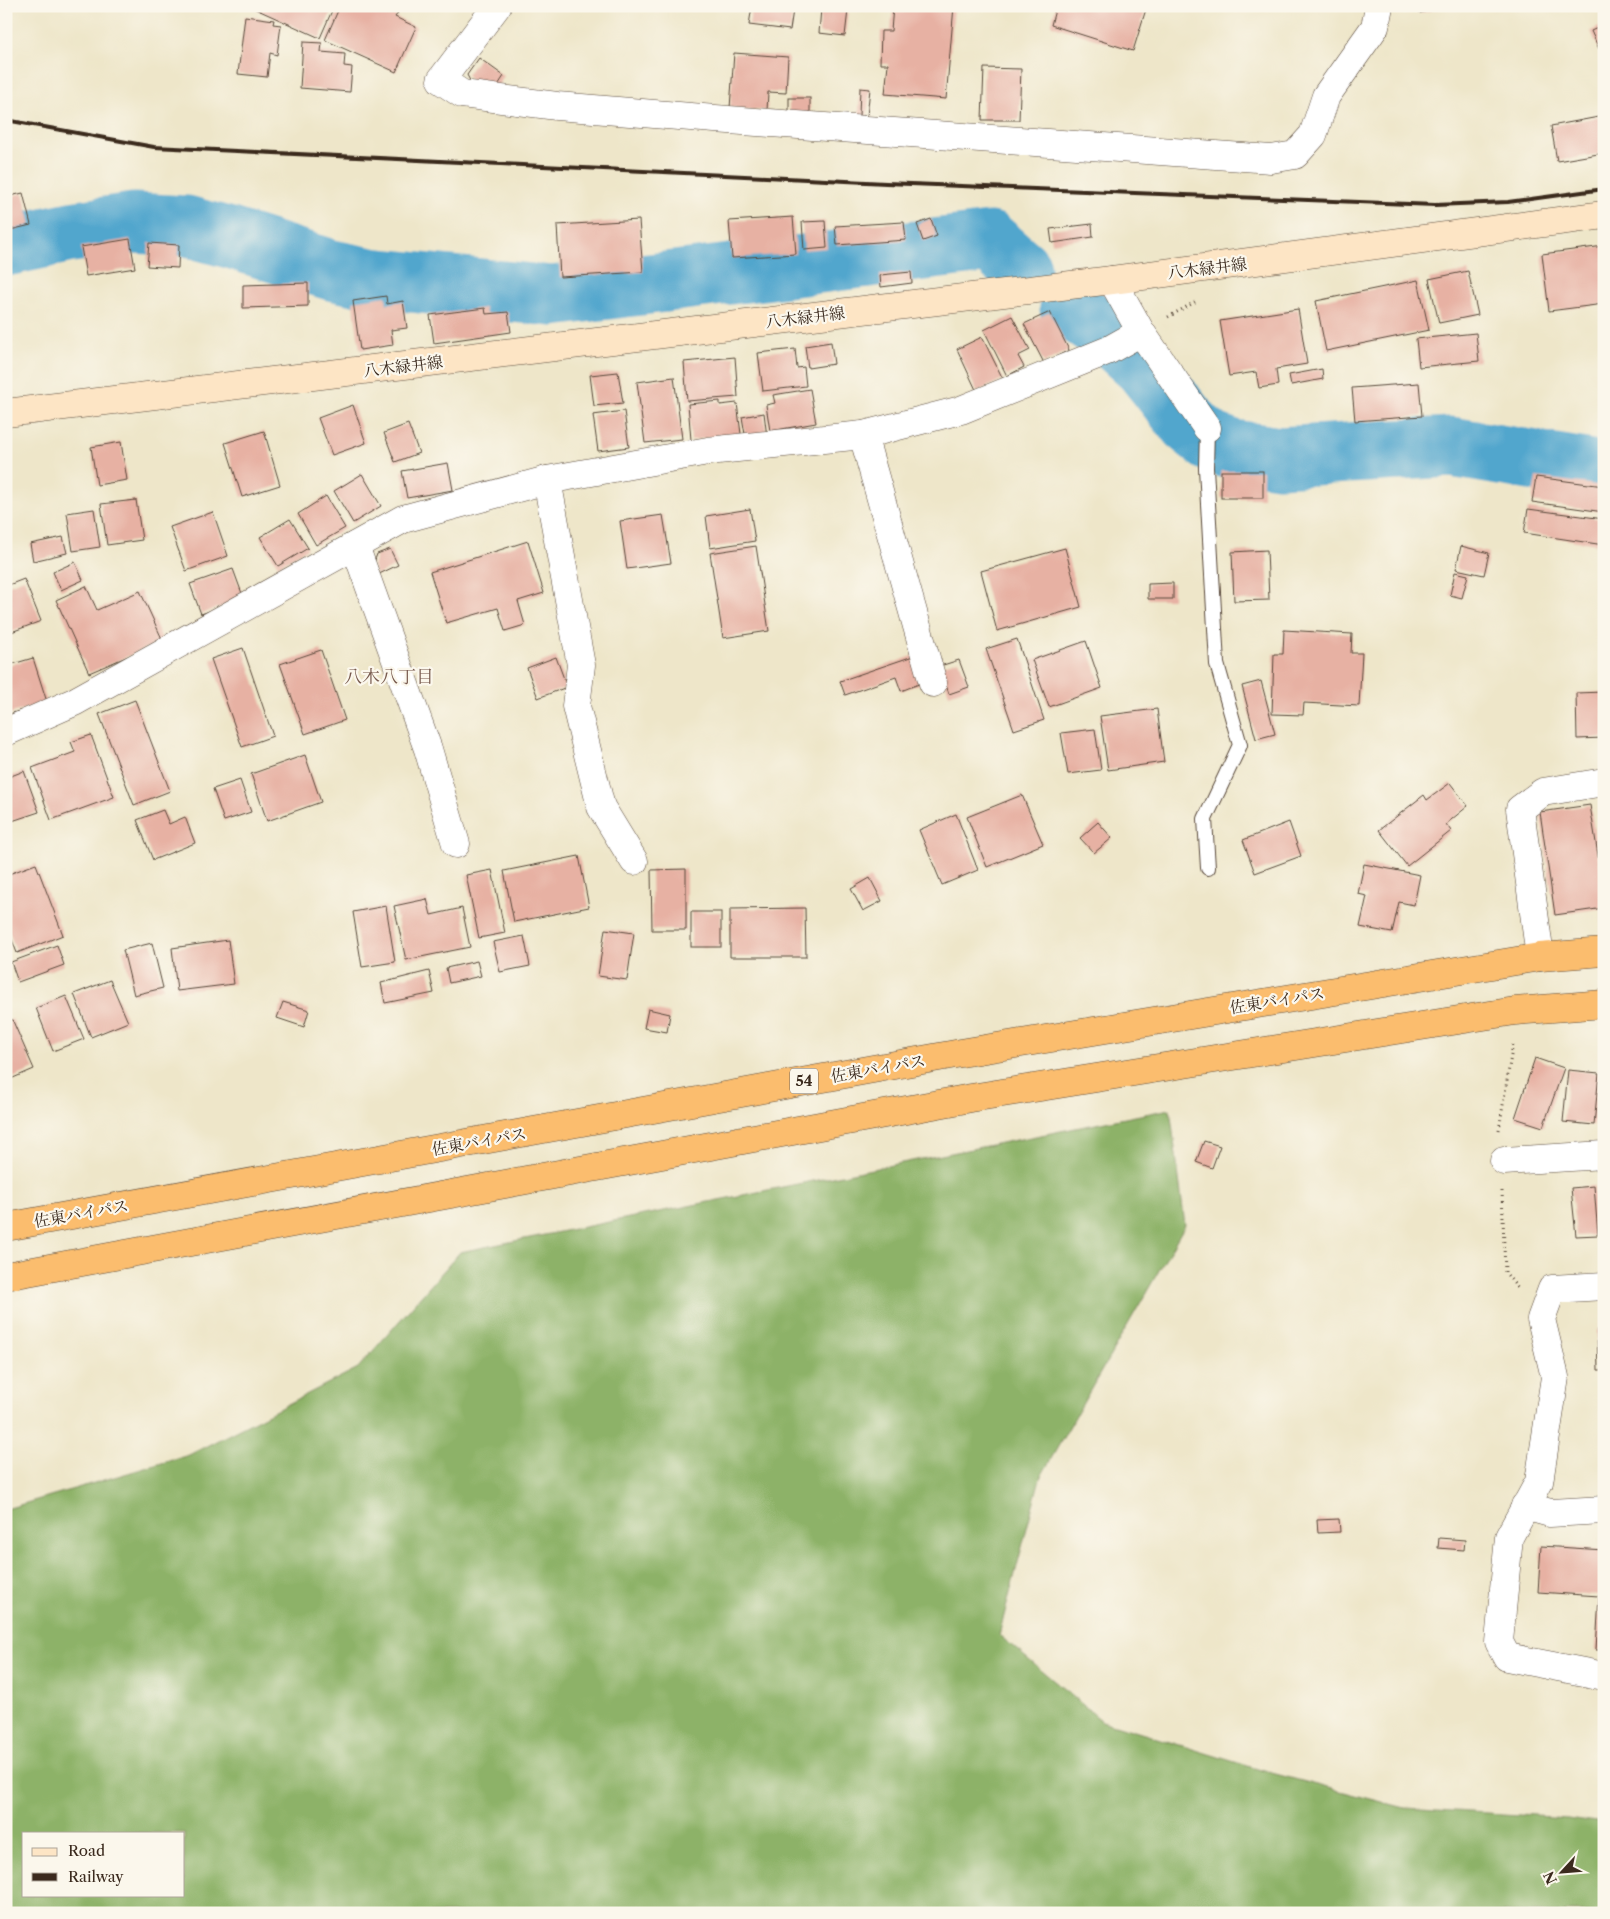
<svg xmlns="http://www.w3.org/2000/svg" width="1610" height="1919" viewBox="0 0 1610 1919" font-family="'Libre Caslon Text','Noto Serif JP',serif">
	<style>
		.forest { fill: #8db267; stroke: #646e42; fill-rule: evenodd }
		.lines { fill: none; stroke-linecap: round; stroke-linejoin: round }
		.river { stroke: #51a6cd; stroke-width: 61 }
		.building { fill: #e7b1a3 }
		.lane-casing { stroke: #564638; stroke-width: 16 }
		.street-casing { stroke: #564638; stroke-width: 29 }
		.secondary-casing { stroke: #564638; stroke-width: 29 }
		.highway-casing { stroke: #564638; stroke-width: 29 }
		.path { stroke: #564638; stroke-width: 3; stroke-dasharray: 1 4; stroke-linecap: butt }
		.lane { stroke: #fff; stroke-width: 14 }
		.street { stroke: #fff; stroke-width: 28 }
		.secondary { stroke: #fde5c5; stroke-width: 28 }
		.highway { stroke: #fbbd6e; stroke-width: 28 }
		.rail { stroke: #3b2a1e; stroke-width: 4 }
		.labels { text-anchor: middle; stroke-width: 4.5; stroke-linejoin: round; paint-order: stroke }
		.shield { fill: #fbf7ec; stroke: #75685c; stroke-width: 1 }
		.shield-label { font-size: 15px; font-weight: bold; fill: #3b2a1e }
		.street-label { font-size: 16px; fill: #3b2a1e; stroke: #fbf7ec }
		.neighbourhood-label { font-size: 18px; fill: #77594d; stroke: #fbf7ec }
	</style>
	<rect width="100%" height="100%" fill="#fbf7ec"/>
	<filter id="ink" filterUnits="userSpaceOnUse"><feTurbulence type="fractalNoise" baseFrequency=".02" numOctaves="2"/><feDisplacementMap in="SourceGraphic" scale="10" xChannelSelector="R" yChannelSelector="G"/><feConvolveMatrix kernelMatrix="1 2 1 2 8 2 1 2 1" color-interpolation-filters="sRGB"/></filter>
	<filter id="wash" filterUnits="userSpaceOnUse"><feTurbulence type="fractalNoise" baseFrequency=".0096" numOctaves="4" result="noise"/><feDisplacementMap in="SourceGraphic" scale="20" xChannelSelector="R" yChannelSelector="G"/><feGaussianBlur stdDeviation="1.12" result="paint"/><feColorMatrix in="noise" values="0 0 0 0 0 0 0 0 0 0 0 0 0 0 0 0 0 1.4 0 .05"/><feComposite in="paint" operator="in"/></filter>
	<g filter="url(#wash)">
		<rect width="100%" height="100%" fill="#eee6c9"/>
		<path class="forest" d="M1170,1109l15,116 -145,253 -41,157 103,86 162,50 141,37 163,10 36,5v90h-1598v-404l183,-54 169,-87 102,-116zM24,1833h160v62h-160z"/>
		<g class="lines">
			<g class="river">
				<path d="M6,246l65,-14 63,-9 52,3 44,12 101,32 39,8 182,18 438,-54 31,27"/>
				<path d="M1070,308l34,23 40,36 45,57 22,18 22,8 46,7 172,-10 153,25"/>
			</g>
		</g>
		<g id="blocks">
			<g class="building">
				<path d="M249,6h85l-14,32z"/>
				<path d="M340,6h43l15,7 -3,4 21,10 -20,45 -71,-32z"/>
				<path d="M752,6h53l-1,5 -11,-1 -3,20 -41,-5z"/>
				<path d="M893,6h61l-8,93 -61,-5 3,-30h-8l1,-33h10z"/>
				<path d="M1056,6h91l-14,45 -82,-26z"/>
				<path d="M1421,6h23v1l-24,6z"/>
				<path d="M821,8l27,2 -3,26 -26,-3z"/>
				<path d="M245,16l29,4 -1,4 8,1 -4,30 -7,-2 -3,24 -29,-3z"/>
				<path d="M1604,25v22l-5,2 -8,-18z"/>
				<path d="M303,42l19,1 -1,9 24,2 -1,12 8,1 -2,25 -50,-4z"/>
				<path d="M1600,52h4v21h-3z"/>
				<path d="M734,53l54,4 -2,36 -18,-1 -1,19 -37,-3z"/>
				<path d="M479,58l25,18 -11,17 -18,-3 -8,-15z"/>
				<path d="M984,68l37,1 -2,51h-37z"/>
				<path d="M860,88l10,1 -3,27h-8z"/>
				<rect x="789" y="98" width="21" height="20"/>
				<path d="M1604,116v37l-47,8 -6,-35z"/>
				<path d="M23,193l8,32 -25,6v-34z"/>
				<path d="M793,217l3,37 -64,4 -3,-37z"/>
				<path d="M931,219l6,17 -14,5 -6,-17z"/>
				<path d="M639,220l4,52 -83,5 -3,-52z"/>
				<path d="M825,221l2,27 -23,2 -2,-28z"/>
				<path d="M904,222l2,18 -69,5 -2,-19z"/>
				<path d="M1092,224l1,13 -41,6 -2,-14z"/>
				<path d="M130,239l5,29 -49,8 -5,-29z"/>
				<path d="M149,243l30,2 -1,23 -31,-2z"/>
				<path d="M1604,246v58l-55,7 -7,-57z"/>
				<path d="M1468,271l10,44 -39,8 -10,-44z"/>
				<path d="M911,272l1,11 -31,4 -1,-12z"/>
				<path d="M1418,280l11,50 -103,21 -10,-50z"/>
				<path d="M308,283v23l-65,2v-23z"/>
				<path d="M386,296l1,8 16,-3 4,27 -16,2 2,15 -33,5 -7,-49z"/>
				<path d="M485,308l1,6 22,-2 3,20 -77,11 -4,-28z"/>
				<path d="M1298,309l9,55 -31,5 2,16 -19,3 -3,-16 -27,4 -9,-55z"/>
				<path d="M1050,312l19,38 -25,13 -20,-39z"/>
				<path d="M1012,316l18,34 -12,6 6,11 -17,9 -23,-46z"/>
				<path d="M1476,333l3,28 -60,6 -3,-28z"/>
				<path d="M982,337l21,42 -26,13 -20,-43z"/>
				<path d="M831,342l3,22 -26,4 -3,-22z"/>
				<path d="M795,349l2,19 7,-1 2,19 -43,5 -5,-38z"/>
				<path d="M735,357l3,40 -51,4 -3,-39z"/>
				<path d="M1322,369l1,10 -32,6 -2,-10z"/>
				<path d="M618,372l5,31 -29,3 -4,-31z"/>
				<path d="M674,377l8,62 -37,4 -8,-61z"/>
				<path d="M1419,383l3,33 -67,5 -3,-33z"/>
				<path d="M810,389l6,34 -46,8 -4,-26 9,-2 -2,-8z"/>
				<path d="M720,401v4l17,-2 4,31 -50,6 -3,-36z"/>
				<path d="M353,405l13,38 -34,12 -14,-37z"/>
				<path d="M624,411l5,36 -31,4 -5,-36z"/>
				<path d="M764,413l3,24 -21,3 -4,-23z"/>
				<path d="M408,424l11,29 -24,9 -11,-29z"/>
				<path d="M264,431l16,54 -38,12 -17,-54z"/>
				<path d="M121,442l6,38 -30,5 -6,-38z"/>
				<path d="M448,463l5,27 -46,8 -5,-27z"/>
				<rect x="1221" y="471" width="42" height="27"/>
				<path d="M362,474l19,32 -28,17 -19,-32z"/>
				<path d="M1536,477l68,9v26l-72,-10z"/>
				<path d="M326,496l19,32 -29,17 -18,-31z"/>
				<path d="M136,500l6,40 -35,5 -6,-41z"/>
				<path d="M94,509l6,38 -27,4 -6,-38z"/>
				<path d="M750,509l5,32 -45,7 -4,-32z"/>
				<path d="M1528,509l76,10v26l-80,-12z"/>
				<path d="M213,512l15,44 -42,15 -16,-44z"/>
				<path d="M663,515l8,48 -44,6 -7,-48z"/>
				<path d="M290,519l18,29 -30,18 -18,-29z"/>
				<path d="M63,537l4,16 -34,8 -3,-17z"/>
				<path d="M528,541l16,52 -26,8 7,24 -20,6 -7,-23 -52,15 -16,-51z"/>
				<path d="M756,546l13,85 -46,7 -13,-85z"/>
				<path d="M1461,546l28,7 -5,22 -28,-6z"/>
				<path d="M1065,548l16,59 -84,24 -16,-60z"/>
				<path d="M390,549l8,16 -21,10 -4,-9 4,-12z"/>
				<path d="M1267,550l2,50 -35,1 -2,-49z"/>
				<path d="M75,562l8,18 -22,10 -8,-18z"/>
				<path d="M233,569l11,30 -43,15 -11,-30z"/>
				<path d="M1455,572l13,3 -6,23 -12,-3z"/>
				<path d="M24,579l17,42 -35,13v-48z"/>
				<path d="M1173,583v16h-25v-15z"/>
				<path d="M86,586l11,24 43,-19 23,50 -74,32 -33,-73z"/>
				<path d="M1284,630l68,4 -1,19h11l-3,53 -55,-3 -1,12 -31,-1 2,-60h9z"/>
				<path d="M1017,639l27,81 -30,10 -28,-81z"/>
				<path d="M1086,641l16,47 -53,19 -17,-47z"/>
				<path d="M243,648l30,88 -31,11 -31,-88z"/>
				<path d="M321,650l24,70 -40,14 -25,-70z"/>
				<path d="M919,654l5,28 -23,9 -5,-14 -51,18 -5,-14z"/>
				<path d="M556,657l11,30 -29,11 -11,-30z"/>
				<path d="M33,658l14,44 -41,13v-49z"/>
				<path d="M959,660l10,27 -20,7 -9,-28z"/>
				<path d="M1261,681l14,53 -19,5 -14,-53z"/>
				<path d="M1604,692v46l-27,1 -1,-46z"/>
				<path d="M135,700l35,91 -36,14 -35,-91z"/>
				<path d="M1157,709l7,53 -56,8 -8,-54z"/>
				<path d="M1095,729l6,41 -33,4 -7,-41z"/>
				<path d="M91,735l23,62 -63,23 -19,-52 43,-16 -4,-10z"/>
				<path d="M305,755l16,47 -54,19 -16,-47z"/>
				<path d="M24,771l15,41 -27,9 -6,-16v-27z"/>
				<path d="M240,780l11,32 -27,9 -11,-32z"/>
				<path d="M1450,783l18,23 -22,18 5,7 -44,35 -28,-36 45,-35 3,5z"/>
				<path d="M1022,795l21,49 -56,23 -20,-50z"/>
				<path d="M1590,805l14,88v15l-49,7 -15,-103z"/>
				<path d="M163,810l6,14 16,-7 10,26 -42,17 -16,-40z"/>
				<path d="M956,814l22,56 -36,15 -23,-55z"/>
				<path d="M1098,822l14,16 -18,15 -14,-15z"/>
				<path d="M1289,822l12,34 -46,17 -12,-33z"/>
				<path d="M579,856l10,51 -75,15 -10,-51z"/>
				<path d="M36,864l27,71 -46,18 -11,-29v-49z"/>
				<path d="M1364,864l56,11 -6,30 -15,-3 -7,31 -32,-6 7,-31 -9,-2z"/>
				<path d="M686,869v61h-34l-1,-60z"/>
				<path d="M492,870l13,63 -26,5 -13,-63z"/>
				<path d="M870,878l12,23 -19,10 -12,-22z"/>
				<path d="M427,899l4,16 31,-7 8,39 -64,13 -12,-54z"/>
				<path d="M386,906l9,56 -33,5 -9,-55z"/>
				<path d="M805,908l1,49h-76v-48z"/>
				<rect x="691" y="912" width="30" height="35"/>
				<path d="M605,929l29,4 -7,47 -29,-4z"/>
				<path d="M524,936l6,30 -30,6 -7,-30z"/>
				<path d="M228,940l6,44 -57,7 -5,-43z"/>
				<path d="M152,943l11,45 -29,7 -11,-45z"/>
				<path d="M57,945l7,20 -46,17 -7,-20z"/>
				<path d="M477,961l4,15 -32,7 -3,-15z"/>
				<path d="M429,971l5,22 -49,10 -4,-20z"/>
				<path d="M110,980l18,42 -37,15 -17,-43z"/>
				<path d="M66,996l18,43 -31,12 -17,-43z"/>
				<path d="M283,1002l26,8 -5,17 -27,-9z"/>
				<path d="M648,1009l22,5 -3,18 -23,-4z"/>
				<path d="M12,1019l22,50 -28,12v-59z"/>
				<path d="M1535,1058l29,10 -21,59 -28,-9z"/>
				<path d="M1568,1070l31,3 -5,52 -31,-3z"/>
				<path d="M1204,1141l16,5 -8,22 -16,-6z"/>
				<path d="M1599,1179h5v43h-2z"/>
				<path d="M1594,1186l4,49 -22,1 -5,-48z"/>
				<path d="M1597,1330h7v40h-6z"/>
				<path d="M1339,1519l1,13 -22,1 -1,-13z"/>
				<path d="M1439,1538l26,2 -1,10 -26,-2z"/>
				<path d="M1541,1546l63,4v100h-8l3,-54 -61,-4z"/>
			</g>
		</g>
	</g>
	<g filter="url(#ink)">
		<use href="#blocks" fill-opacity="0" stroke="#564638" stroke-width="1"/>
		<g class="lines">
			<defs>
				<path id="lane" d="M1207,428l-1,40 11,196 23,81 -35,74 3,49"/>
				<g id="street">
					<path d="M497,6l-56,74 21,14 95,12 158,13 556,40 24,-4 18,-20 13,-39 49,-69 4,-21"/>
					<path d="M1112,280l29,52 66,96"/>
					<path d="M863,435l70,248"/>
					<path d="M547,480l34,185 -5,41 25,101 33,54"/>
					<path d="M355,546l73,203 28,95"/>
					<path d="M6,732l68,-30 329,-183 144,-39 161,-29 155,-16 98,-25 148,-60 32,-18"/>
					<path d="M1540,957l-20,-148 23,-17 61,-10"/>
					<path d="M1504,1161l100,-6"/>
					<path d="M1604,1286l-52,3 -11,30 14,58 -16,105 -30,55 -10,105 8,15 97,19"/>
					<path d="M1525,1506l25,7 54,-3"/>
				</g>
				<path id="secondary" d="M6,413l1106,-133 492,-65"/>
				<g id="highway">
					<path d="M6,1227l955,-174 579,-96 64,-5"/>
					<path d="M6,1276l965,-178 544,-87 89,-7"/>
				</g>
			</defs>
			<use href="#lane" class="lane-casing"/>
			<use href="#street" class="street-casing"/>
			<use href="#secondary" class="secondary-casing"/>
			<use href="#highway" class="highway-casing"/>
			<g class="path">
				<path d="M1168,317l27,-15"/>
				<path d="M1499,1130l14,-87"/>
				<path d="M1502,1191l3,81 14,18"/>
			</g>
			<use href="#lane" class="lane"/>
			<use href="#street" class="street"/>
			<use href="#secondary" class="secondary"/>
			<use href="#highway" class="highway"/>
			<path class="rail" d="M6,120l148,27 732,36 549,22 73,-3 96,-13"/>
		</g>
	</g>
	<g class="labels">
		<rect class="shield" x="790" y="1068.5" width="28" height="25" rx="4"/>
		<g class="shield-label">
			<text x="804" y="1086">54</text>
		</g>
		<g class="street-label">
			<text transform="translate(1207 268) rotate(-7)" y="6">八木緑井線</text>
			<text transform="translate(805 317) rotate(-7)" y="6">八木緑井線</text>
			<text transform="translate(403 366) rotate(-7)" y="6">八木緑井線</text>
			<text transform="translate(1277 1000) rotate(-9)" y="6">佐東バイパス</text>
			<text transform="translate(878 1068) rotate(-10)" y="6">佐東バイパス</text>
			<text transform="translate(479 1141) rotate(-10)" y="6">佐東バイパス</text>
			<text transform="translate(81 1213) rotate(-10)" y="6">佐東バイパス</text>
		</g>
		<g class="neighbourhood-label">
			<text x="389" y="683">八木八丁目</text>
		</g>
	</g>
	<rect width="1610" height="1919" fill="none" stroke="#fbf7ec" stroke-width="25"/>
	<rect x="22" y="1832" width="162" height="65" fill="#fbf7ec" stroke="#aea59a"/>
	<rect x="32" y="1848" width="25" height="8" fill="#fde5c5" stroke="#aea59a"/>
	<text x="68" y="1856" font-size="15" fill="#3b2a1e">Road</text>
	<rect x="32" y="1873" width="25" height="8" fill="#3b2a1e" stroke="#aea59a"/>
	<text x="68" y="1882" font-size="15" fill="#3b2a1e">Railway</text>
	<g transform="translate(1562 1872) rotate(244)" stroke="#fbf7ec" stroke-width="4" paint-order="stroke">
	<path d="M0-4L9 19L0 12L-9 19Z" fill="#3b2a1e"/>
	<text y="-8" font-size="14" font-weight="bold" text-anchor="middle" fill="#3b2a1e">N</text>
	</g>
</svg>
